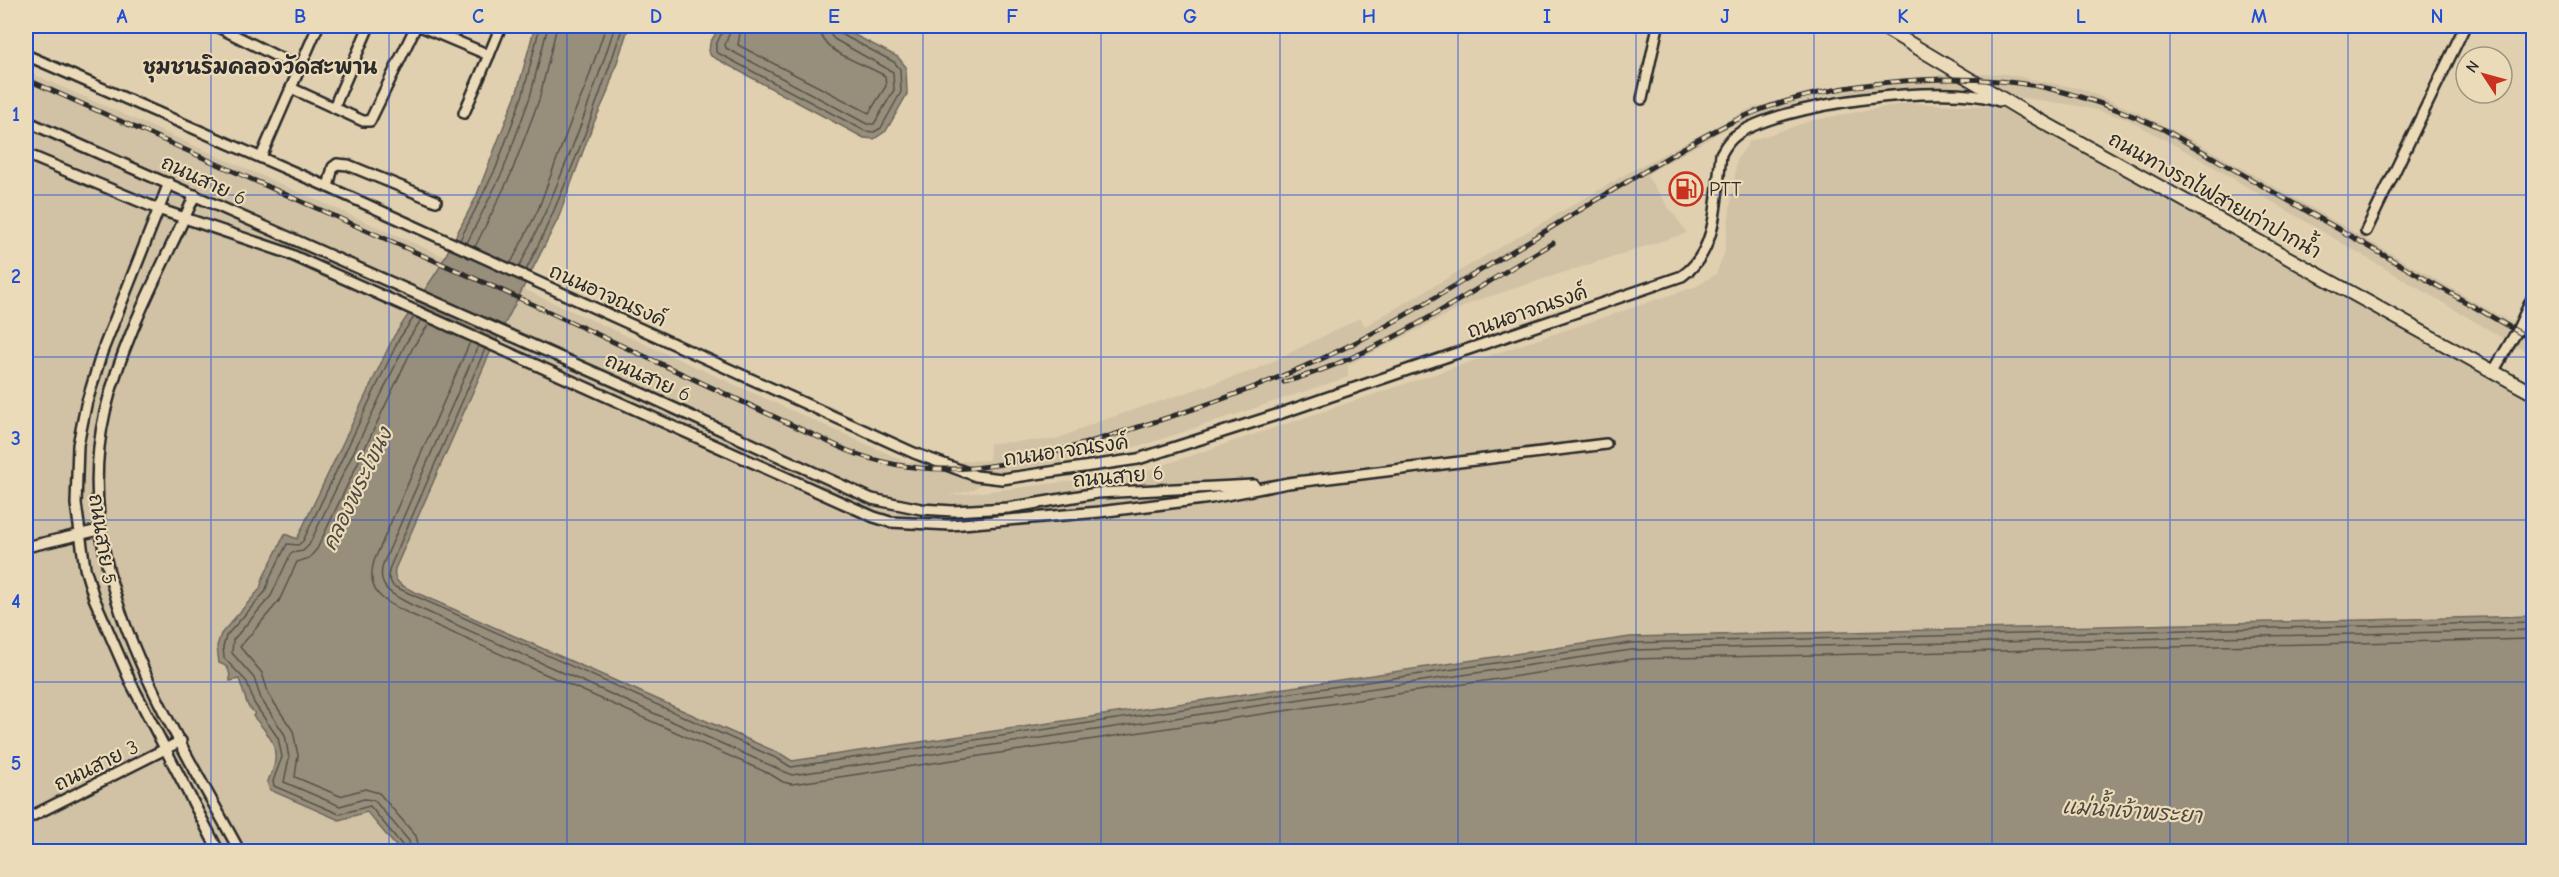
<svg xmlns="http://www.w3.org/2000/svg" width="2559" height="877" viewBox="0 0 2559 877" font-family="'Comic Neue','Playpen Sans Thai',sans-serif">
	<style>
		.built { fill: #d1c2a5 }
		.water { fill: #988e7b; stroke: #6c665b; stroke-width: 1.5 }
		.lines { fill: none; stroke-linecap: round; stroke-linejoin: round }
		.shore { stroke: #57534b; stroke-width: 1.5 }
		.minor-casing { stroke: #2b2b2b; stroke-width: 14 }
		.major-casing { stroke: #2b2b2b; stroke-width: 16 }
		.minor { stroke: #ecdbb8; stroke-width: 9 }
		.major { stroke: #ecdbb8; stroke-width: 12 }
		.rail-casing { stroke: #2b2b2b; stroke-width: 5 }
		.rail { stroke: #ecdbb8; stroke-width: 3; stroke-dasharray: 9; stroke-linecap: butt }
		.grid { fill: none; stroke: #1d4ed8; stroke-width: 1.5; stroke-opacity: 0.55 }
		.labels { text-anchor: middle; stroke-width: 4.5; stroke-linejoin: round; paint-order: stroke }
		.street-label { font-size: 20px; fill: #2b2b2b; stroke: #ecdbb8 }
		.poi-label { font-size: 20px; fill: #2b2b2b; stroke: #ecdbb8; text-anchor: start }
		.neighbourhood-label { font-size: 21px; font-weight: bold; fill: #2b2b2b; stroke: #ecdbb8 }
		.water-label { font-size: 21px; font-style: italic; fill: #4c4943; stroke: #ecdbb8 }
		.neatline { fill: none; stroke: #1d4ed8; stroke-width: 2 }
		.grid-label { font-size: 20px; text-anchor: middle; font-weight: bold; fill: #1d4ed8 }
	</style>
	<rect width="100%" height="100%" fill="#e0d0b0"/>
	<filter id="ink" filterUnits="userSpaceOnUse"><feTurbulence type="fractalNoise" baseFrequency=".0167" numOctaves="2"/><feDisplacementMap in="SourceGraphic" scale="12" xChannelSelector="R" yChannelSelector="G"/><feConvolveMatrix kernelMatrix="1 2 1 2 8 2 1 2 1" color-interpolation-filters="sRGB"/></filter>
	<g filter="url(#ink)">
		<g class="built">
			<path d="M26,71l419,186 -148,282 -12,-5 -22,44 -3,11 -39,45 4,31 4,5 1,11 8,-2 10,27 7,8 -2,2 20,24 3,17 -9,23 3,10 69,30 28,-8 33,39 -374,1z"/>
			<path d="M1956,74h49l77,15 55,23 58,29 338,194v21l-340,-201 -66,-36 -47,-13 -136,-19 -50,1 -67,8 -33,8 -65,23 -83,48 41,58 -212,68 -127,64v12l-195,65 -43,12 -113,18 -24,18 -25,6 191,-23 558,-187 19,-12 8,-20 13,-95 13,-18 63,-21 95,-17 101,4 524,296v213l-903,21 -838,124 -11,-7 -364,-161 -19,-10 -3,-4v-9l94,-215 34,-66 383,173 22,1 61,-3 1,-17 64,-3 46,-19 155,-51 105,-52 5,8 268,-156 118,-62 111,-26z"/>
		</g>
		<g class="water">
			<path d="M535,26h94l-23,70 -14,31 -34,92 -69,136 -94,214c-3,15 11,18 22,24l364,161 11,7 838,-124 903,-21v235h-2133l-33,-39 -28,8 -69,-30c-4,-8 -2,-10 2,-18 10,-24 -4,-39 -19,-56l2,-3 -7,-7 -9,-27 -9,2c0,-10 -1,-15 -11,-18l-2,-17 4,-12 39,-45 3,-11 22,-44 12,5 97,-203 44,-66 38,-73 41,-105z"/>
			<path d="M720,26h117l61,31 8,10 1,27 -21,37 -12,8 -10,-1 -153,-82 -2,-4 1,-9z"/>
		</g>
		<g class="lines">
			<g class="shore">
				<path d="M725,26l-9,19v7l149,79 9,1 7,-4 20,-36 -1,-23 -6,-7 -55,-29 -3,-7"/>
				<path d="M732,26l-7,19 1,3 141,76h7l20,-34 -1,-18 -59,-33 -4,-5 -2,-8"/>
				<path d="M741,26l-3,19 131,68 17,-27 -1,-10c-20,-13 -65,-22 -66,-50"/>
				<path d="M460,240l36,-72 27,-74 17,-68"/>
				<path d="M467,243l36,-72 27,-74 18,-71"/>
				<path d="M475,247l36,-73 28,-74 18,-74"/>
				<path d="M511,263l27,-53 34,-92 13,-30 21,-62"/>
				<path d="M519,267c39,-76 70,-160 96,-241"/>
				<path d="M526,270c39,-77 70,-162 97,-244"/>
				<path d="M470,342l-96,219c-9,32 10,40 34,52l362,161 13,8 9,2 840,-125 902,-20"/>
				<path d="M478,346l-95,218c-7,25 10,31 29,41l380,170 839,-125 903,-20"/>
				<path d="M485,349l-95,218 -2,9 5,10 385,173 13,8 840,-124 903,-21"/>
				<path d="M404,852l-2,-7 -32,-39 -31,8 -65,-28 -1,-5 9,-24 -4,-19 -24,-35 -7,-21 -23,-24 -1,-11 3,-11 39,-44 4,-12 18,-36 11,1 5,-4 96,-202 15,-22"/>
				<path d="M411,852l-2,-11 -35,-41 -10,-1 -24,7 -56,-24 5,-24 -4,-23 -24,-36 -7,-21 -22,-25 1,-13 38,-44 20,-43 12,-2 6,-6 97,-202 15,-23"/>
				<path d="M420,852l-4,-16 -37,-43 -14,-4 -25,7 -45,-19 3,-22 -5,-24 -24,-36 -7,-22 -22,-26 39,-46 18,-39 12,-4 8,-9 96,-202 16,-23"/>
			</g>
			<defs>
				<g id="minor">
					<path d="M216,26l84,42"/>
					<path d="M420,26l69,29 -25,58"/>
					<path d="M26,55l302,132 586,266 62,23 26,3 136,-20 135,-43 409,-140c37,-25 34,-81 39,-122 4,-7 7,-13 14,-18 44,-33 212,-54 264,-35"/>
					<path d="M489,55l12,-29"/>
					<path d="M291,88l72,33h7l46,-95"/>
					<path d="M1642,99l16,-73"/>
					<path d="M334,107l35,-81"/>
					<path d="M26,121l617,273 229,105 49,10 32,2 55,-3 89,-15 157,-8"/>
					<path d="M26,154l132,55 127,43 589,265 16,5 61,3 148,-13 112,-14 77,-15 318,-39"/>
					<path d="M261,157l57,-131"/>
					<path d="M169,183l-67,169 -16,53 -8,40 -2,59 9,64 9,30 37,85 88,169"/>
					<path d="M328,187l5,-20 4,-3 11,1 88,36"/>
					<path d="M195,195c-32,71 -72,141 -90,217 -37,159 63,306 135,440"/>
					<path d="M2366,231l99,-205"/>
					<path d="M2493,372l24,-41 17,-37"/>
					<path d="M26,547l73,-17"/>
					<path d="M26,819l155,-78"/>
				</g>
				<path id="major" d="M1881,26l142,85 511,283"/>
			</defs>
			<use href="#minor" class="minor-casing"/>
			<use href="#major" class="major-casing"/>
			<use href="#minor" class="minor"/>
			<use href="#major" class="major"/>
			<defs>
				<g id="rail">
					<path d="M26,79l506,225 314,146c89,36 170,15 257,-12 95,-29 191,-61 278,-109 83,-47 163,-98 244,-146 39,-23 77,-48 118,-66 83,-37 220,-48 308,-28 40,9 77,24 114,41l369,211"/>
					<path d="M1284,382c94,-25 185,-90 269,-139"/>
				</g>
			</defs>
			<use href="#rail" class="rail-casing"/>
			<use href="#rail" class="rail"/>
		</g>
	</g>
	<path class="grid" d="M211,26v826M389,26v826M567,26v826M745,26v826M923,26v826M1101,26v826M1280,26v826M1458,26v826M1636,26v826M1814,26v826M1992,26v826M2170,26v826M2348,26v826M26,195h2508M26,357h2508M26,520h2508M26,682h2508"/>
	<defs>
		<symbol id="fuel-ring" viewBox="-11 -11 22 22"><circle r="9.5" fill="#ecdbb8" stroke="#c8321e" stroke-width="1.5"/><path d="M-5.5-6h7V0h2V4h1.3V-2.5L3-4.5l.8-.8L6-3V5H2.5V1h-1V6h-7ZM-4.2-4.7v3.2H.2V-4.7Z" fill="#c8321e"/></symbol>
	</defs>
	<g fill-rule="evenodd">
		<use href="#fuel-ring" x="1667" y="170" width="38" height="38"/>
	</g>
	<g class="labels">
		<g class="street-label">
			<text transform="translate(204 180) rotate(25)" y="7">ถนนสาย 6</text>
			<text transform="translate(2215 195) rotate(29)" y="7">ถนนทางรถไฟสายเก่าปากน้ำ</text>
			<text transform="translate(608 295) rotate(24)" y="7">ถนนอาจณรงค์</text>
			<text transform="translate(1527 311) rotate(-19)" y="7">ถนนอาจณรงค์</text>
			<text transform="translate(648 377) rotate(24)" y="7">ถนนสาย 6</text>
			<text transform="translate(1066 450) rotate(-8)" y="7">ถนนอาจณรงค์</text>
			<text transform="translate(1118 476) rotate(-5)" y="7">ถนนสาย 6</text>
			<text transform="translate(103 539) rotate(81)" y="7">ถนนสาย 5</text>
			<text transform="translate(96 765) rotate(-26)" y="7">ถนนสาย 3</text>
		</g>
		<g class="poi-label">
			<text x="1709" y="196">PTT</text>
		</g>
		<g class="neighbourhood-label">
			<text x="260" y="74">ชุมชนริมคลองวัดสะพาน</text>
		</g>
		<g class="water-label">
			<text transform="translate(357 489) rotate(-64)" y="7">คลองพระโขนง</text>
			<text transform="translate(2132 811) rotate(4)" y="7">แม่น้ำเจ้าพระยา</text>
		</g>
	</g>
	<rect width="2559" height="877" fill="none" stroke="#ecdbb8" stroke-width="66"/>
	<g transform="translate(2484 75) rotate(306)"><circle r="28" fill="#ecdbb8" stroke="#9f9580" stroke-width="1.5"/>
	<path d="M0-4.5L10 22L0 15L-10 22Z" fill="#c8321e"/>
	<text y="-9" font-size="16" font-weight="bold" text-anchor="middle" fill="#2b2b2b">N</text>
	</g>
	<rect x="33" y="33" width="2493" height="811" class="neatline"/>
	<g class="grid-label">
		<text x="122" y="23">A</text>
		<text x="300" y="23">B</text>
		<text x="478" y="23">C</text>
		<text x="656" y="23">D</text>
		<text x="834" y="23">E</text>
		<text x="1012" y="23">F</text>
		<text x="1190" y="23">G</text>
		<text x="1369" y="23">H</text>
		<text x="1547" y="23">I</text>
		<text x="1725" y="23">J</text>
		<text x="1903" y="23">K</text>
		<text x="2081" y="23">L</text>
		<text x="2259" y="23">M</text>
		<text x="2437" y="23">N</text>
		<text x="16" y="121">1</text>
		<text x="16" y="283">2</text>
		<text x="16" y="445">3</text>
		<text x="16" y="608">4</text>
		<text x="16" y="770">5</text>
	</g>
</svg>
